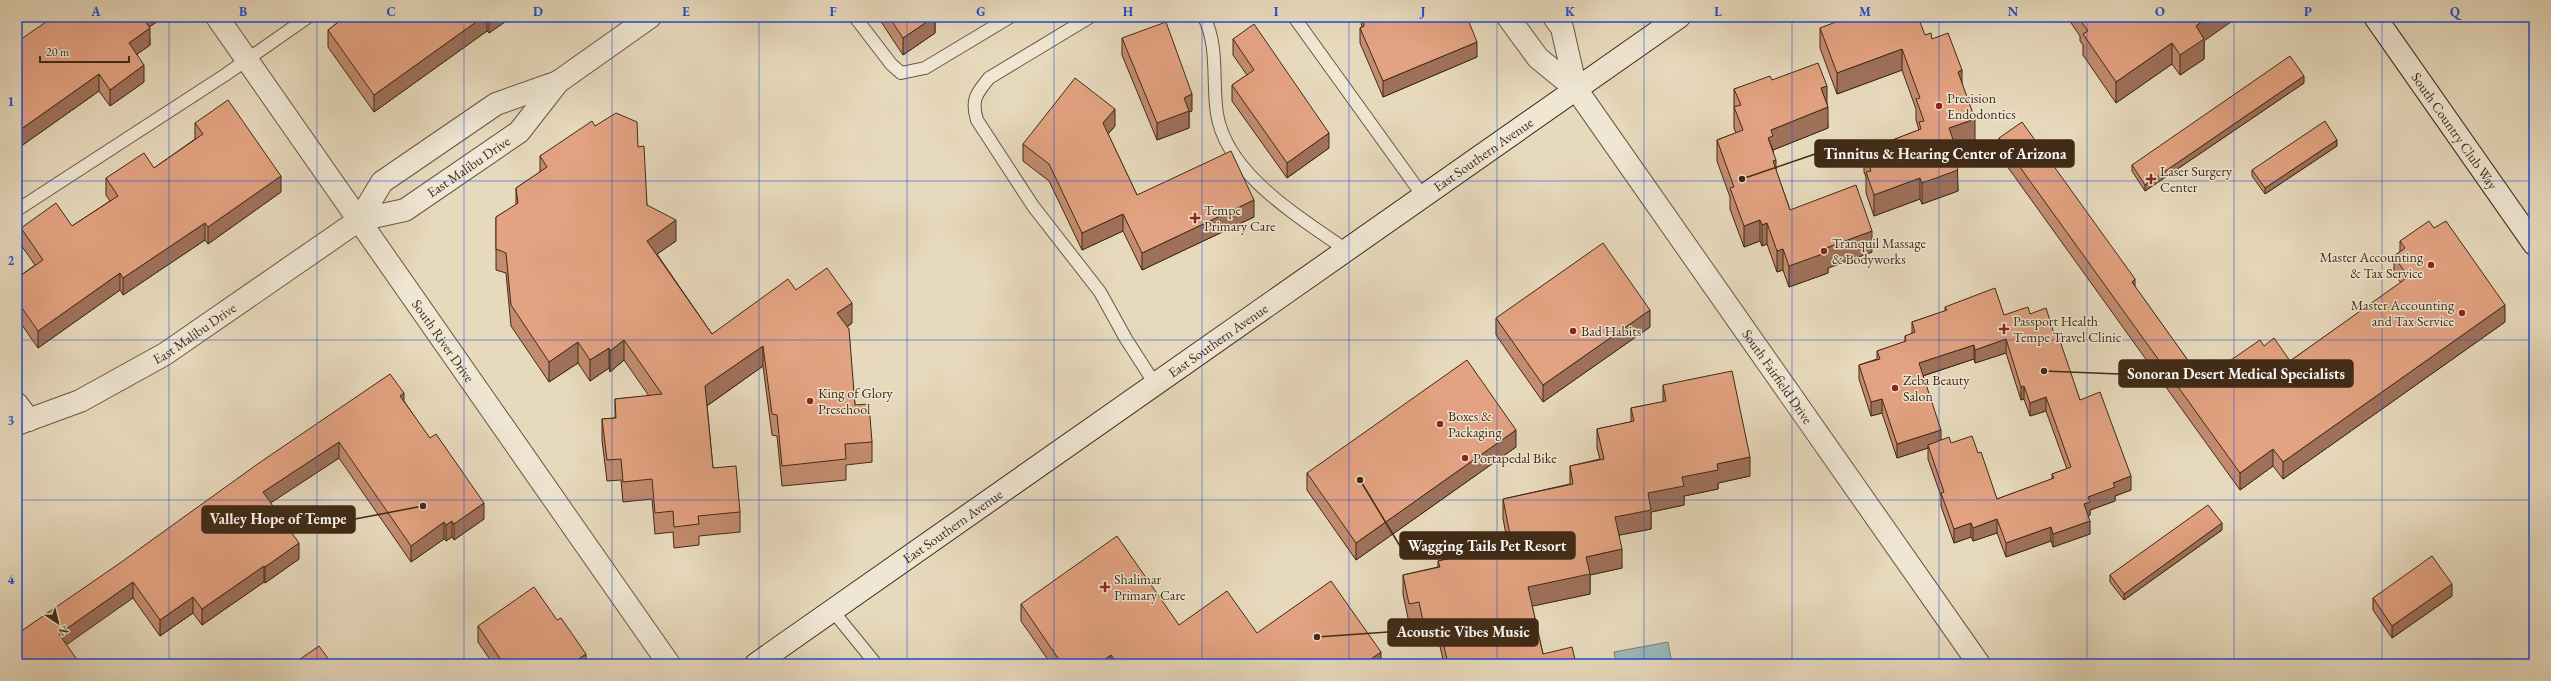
<svg xmlns="http://www.w3.org/2000/svg" width="2551" height="681" viewBox="0 0 2551 681" font-family="'EB Garamond',serif">
	<style>
		.water { fill: #9ab8ba; stroke: #767f78 }
		.lines { fill: none; stroke-linecap: round; stroke-linejoin: round }
		.lane-casing { stroke: #6a5640; stroke-width: 14 }
		.street-casing { stroke: #6a5640; stroke-width: 24 }
		.secondary-casing { stroke: #402a16; stroke-width: 24 }
		.lane { stroke: #efe6d3; stroke-width: 12 }
		.street { stroke: #efe6d3; stroke-width: 22 }
		.secondary { stroke: #efe6d3; stroke-width: 22 }
		.wall { fill: #c38b6f; stroke: #402a16; fill-rule: evenodd }
		.shaded-wall { fill: #9f715a; stroke: #402a16 }
		.building { fill: #e3a281; stroke: #402a16 }
		.grid { fill: none; stroke: #1d4ed8; stroke-width: 1; stroke-opacity: 0.55 }
		.poi-dot { fill: #8f2418; stroke: #efe6d3; stroke-width: 1.5 }
		.labels { text-anchor: middle; stroke-width: 3; stroke-linejoin: round; paint-order: stroke }
		.poi-label { font-size: 14px; fill: #402a16; stroke: #efe6d3; text-anchor: start }
		.street-label { font-size: 14px; fill: #402a16; stroke: #efe6d3 }
		.leader { fill: none; stroke: #402a16; stroke-width: 1.5 }
		.callout-dot { fill: #402a16; stroke: #efe6d3; stroke-width: 1.5 }
		.callout { fill: #402a16; stroke: #402a16; stroke-width: 1.5 }
		.callout-label { font-size: 15px; text-anchor: middle; font-weight: bold; fill: #fff }
		.neatline { fill: none; stroke: #1d4ed8; stroke-width: 1.5 }
		.grid-label { font-size: 13px; text-anchor: middle; font-weight: bold; fill: #1d4ed8 }
	</style>
	<rect width="100%" height="100%" fill="#e7d9bc"/>
	<filter id="stains"><feTurbulence type="fractalNoise" baseFrequency=".005" numOctaves="4"/><feColorMatrix values="0 0 0 0 .2 0 0 0 0 .09 0 0 0 0 .02 0 0 0 .5 -.17"/></filter>
	<radialGradient id="worn" r=".72"><stop offset=".6" stop-color="#630" stop-opacity="0"/><stop offset="1" stop-color="#630" stop-opacity=".3"/></radialGradient>
	<path class="water" d="M1668,642l4,22h-56l-2,-12z"/>
	<g class="lines">
		<defs>
			<g id="lane">
				<path d="M855,17l36,47 10,9 24,-5 85,-51"/>
				<path d="M1090,17l-101,61c-13,16 -18,22 -12,42l56,86 67,86 26,47 29,45"/>
				<path d="M1204,17c15,30 8,65 13,97 10,61 83,103 129,136"/>
				<path d="M1294,17l129,179"/>
				<path d="M17,210l208,-135 83,-58"/>
				<path d="M832,610l44,54"/>
			</g>
			<g id="street">
				<path id="s1" d="M217,17l452,647"/>
				<path id="s2" d="M1508,17l30,41 38,31 403,575"/>
				<path d="M1554,17l8,11 14,61"/>
				<path id="s3" d="M359,220l46,-10 114,-78 39,-50"/>
				<path d="M17,404l12,16"/>
				<path id="s4" d="M17,424l63,-23 85,-47 194,-134 23,-38 114,-78 62,-22 92,-65"/>
			</g>
			<g id="secondary">
				<path id="s5" d="M2375,17l159,227"/>
				<path id="s6" d="M756,664l923,-647"/>
			</g>
		</defs>
		<use href="#lane" class="lane-casing"/>
		<use href="#street" class="street-casing"/>
		<use href="#secondary" class="secondary-casing"/>
		<use href="#lane" class="lane"/>
		<use href="#street" class="street"/>
		<use href="#secondary" class="secondary"/>
	</g>
	<g class="wall">
		<path d="M158,17v4l-9,6 1,18 -13,9 7,28 -34,24 -11,-15 -82,58v-107z"/>
		<path d="M345,17h167l-23,16 -2,-2 -113,81 -46,-65v-17z"/>
		<path d="M878,17h57v16l-32,22z"/>
		<path d="M1360,17h107l10,40 -94,40 -23,-54v-15l2,-1z"/>
		<path d="M2067,17h71l2,2 64,22v18l-24,16 -8,-11 -56,39 -33,-48v-10l-3,-4v-5z"/>
		<path d="M1820,28l105,7 7,4 30,44 13,57 -19,7 1,21 1,23 -36,13 -2,-5 -46,17 -8,-23v-16l-2,-5v-21l55,-21 -3,-10v-11l-14,-39 -65,24 -17,-46z"/>
		<path d="M1122,38l70,73 -3,1v16l-32,12 -35,-85z"/>
		<path d="M1233,39l96,109 -42,30 -55,-77v-16l15,-10 -14,-20z"/>
		<path d="M1772,80l55,23 1,25 -55,22 3,20 14,40 82,42 -44,16v5l-39,14 -6,-17 -6,2 -10,-28 -5,2 -2,-5 -16,6 -14,-38v-12l-13,-36v-21l19,-7 -2,-5v-39z"/>
		<path d="M2304,83l-159,108 -13,-20v-6z"/>
		<path d="M195,123l86,69 -73,52 -3,-4 -82,55 -3,-5 -82,58 -21,-30v-40l18,-13 -14,-20v-17l51,-2 38,-25 -4,-6v-17l48,-10 41,-29z"/>
		<path d="M595,126l43,21 9,58 29,36 -19,13 55,80 84,-44 56,33 -5,4 8,78 17,37v20l-26,3v15l-64,6 -5,-50 -5,-1 -9,-69 -56,40 6,62 27,44v20l-41,4v9l-25,3 -1,-16 -18,2 -3,-35 -29,3 -2,-22 -14,1 -5,-41v-21l13,-1v-19l34,-3 -25,-36 -14,12 -1,-4 -19,13 -12,-18 -29,19 -38,-56 -5,-53 -10,-3v-53l20,-12v-17l24,-16v-16z"/>
		<path d="M1115,126l-7,8 29,61 117,22 -112,53 -19,-39 -41,19 -33,-69 -26,-20v-17z"/>
		<path d="M1999,138l136,149 67,93 88,-19 111,-78 -7,-10v-17l6,-4v-11l105,81 -222,157 -10,-13 -33,24 -241,-335z"/>
		<path d="M2337,146l-72,48 -13,-18v-6z"/>
		<path d="M1945,307l59,8 26,-1 24,19 26,67 51,90 -16,6v5l-25,9v5l-2,1 2,18 -37,13 -2,-6 -45,16 -9,-24 -24,8 -2,-4 -17,6 -13,-37v-10l-13,-37v-11l-31,10 -15,-45 -11,3 -12,-37v-14l18,-6v-8l28,-9v-6l7,-2v-12l33,-11zM2006,353l15,47 3,-1 6,17 16,-5 21,58 -15,5v5l-55,20 -19,-46 -37,-13 -18,-64 51,-17 1,4z"/>
		<path d="M1496,318l154,9 -107,75 -47,-67z"/>
		<path d="M1663,385l87,91 -32,7v6l-34,7v9l-33,7v17l-32,6 3,33 -32,7v19l-58,12 11,48 33,10h-132l-5,-22 -15,3 -5,-24 -10,2 -6,-29v-19l35,-8v-6l70,-15 -5,-28v-19l67,-15v-18l30,-7 -3,-11v-19l34,-7v-14l32,-6z"/>
		<path d="M404,401l80,118 -30,21 -2,-3 -6,4 -2,-2 -33,23 -72,-104 -69,45 29,56 -34,24 -1,-1 -62,43 -9,-12 -33,23 -27,-38 -116,36z"/>
		<path d="M1516,447l-160,113 -49,-70v-17z"/>
		<path d="M2222,530l-98,70 -14,-18v-7z"/>
		<path d="M2452,596l-60,42 -19,-28v-12z"/>
		<path d="M1021,604l158,21 78,8 124,31h-330l-30,-43z"/>
		<path d="M557,620l29,44h-93l-15,-22v-16z"/>
	</g>
	<g class="shaded-wall">
		<path d="M141,17h17v4l-17,12z"/>
		<path d="M483,17h4v14l-113,81v-17z"/>
		<path d="M489,17h23l-23,16z"/>
		<path d="M934,17h1v16l-32,22v-17z"/>
		<path d="M2208,17h30l-34,24v18l-24,16v-20l16,-29z"/>
		<path d="M150,28v17l-21,15v-17z"/>
		<path d="M1477,42v15l-94,40v-16z"/>
		<path d="M2172,43v21l-56,39v-21z"/>
		<path d="M1902,49v21l-65,24v-21z"/>
		<path d="M144,65v17l-34,24v-16z"/>
		<path d="M1962,70v21l-4,-19z"/>
		<path d="M99,74v17l-82,58v-17z"/>
		<path d="M2304,76v7l-159,108v-6z"/>
		<path d="M1827,86v21l-6,-19z"/>
		<path d="M1192,94v17l-3,1v16l-32,12v-17l27,-25z"/>
		<path d="M1828,107v21l-55,22 -5,-12 3,-8z"/>
		<path d="M1115,109v17l-12,14v-17z"/>
		<path d="M1975,119v21l-26,9v-21z"/>
		<path d="M1329,133v15l-42,30v-15z"/>
		<path d="M2337,140v6l-72,48v-6z"/>
		<path d="M1957,151l1,40 -36,13v-21l30,-30z"/>
		<path d="M1776,160v20l-3,-19z"/>
		<path d="M281,176v16l-73,52v-17z"/>
		<path d="M1920,178v21l-46,17v-21z"/>
		<path d="M1254,200v17l-112,53v-17z"/>
		<path d="M1123,214v17l-41,19v-17z"/>
		<path d="M676,220v21l-29,20v-20z"/>
		<path d="M1760,220v21l-16,6v-21z"/>
		<path d="M205,223v17l-82,55v-17z"/>
		<path d="M1767,223v21l-5,2v-21z"/>
		<path d="M1872,231v21l-44,16v5l-39,14v-21l37,-18z"/>
		<path d="M1783,249v21l-6,2v-21z"/>
		<path d="M120,273v17l-82,58v-17z"/>
		<path d="M2135,279v17l-3,-14z"/>
		<path d="M852,303v20l-15,11v-21z"/>
		<path d="M2505,305v17l-222,157v-17z"/>
		<path d="M1650,310v17l-107,75v-17z"/>
		<path d="M2006,339v14l-31,10v-13z"/>
		<path d="M624,340v20l-14,12v-21z"/>
		<path d="M578,342v21l-29,19v-20z"/>
		<path d="M1974,345v14l-55,18v-14z"/>
		<path d="M763,346v20l-58,41v-21z"/>
		<path d="M609,348v20l-19,13v-21z"/>
		<path d="M2024,386v13l-3,1v-13z"/>
		<path d="M404,393v16l-4,-13z"/>
		<path d="M2046,397v14l-16,5v-13z"/>
		<path d="M1882,399v14l-11,3v-14z"/>
		<path d="M1516,430v17l-160,113v-17z"/>
		<path d="M1941,430v14l-13,1v3l-31,10v-14z"/>
		<path d="M339,442v16l-76,50v-16z"/>
		<path d="M2273,449v17l-33,24v-17z"/>
		<path d="M1750,457v19l-32,7v6l-34,7v9l-33,7v17l-36,7v-19l33,-24 34,-16 35,-13z"/>
		<path d="M2131,476v14l-16,6v5l-25,9v5l-6,2v-13l4,-7 25,-14z"/>
		<path d="M484,503v16l-30,21v-16z"/>
		<path d="M1997,519v14l-24,8v-13z"/>
		<path d="M452,521v16l-6,4v-16z"/>
		<path d="M2090,521v13l-37,13v-13z"/>
		<path d="M444,522v17l-33,23v-16z"/>
		<path d="M1971,523v14l-17,6v-14z"/>
		<path d="M2222,523v7l-98,70v-6z"/>
		<path d="M2051,527v14l-45,16v-14z"/>
		<path d="M299,543v16l-34,24v-16z"/>
		<path d="M1622,549v19l-32,7v19l-62,13v-20l58,-30z"/>
		<path d="M264,566v16l-62,43v-16z"/>
		<path d="M133,582v16l-74,52v-16z"/>
		<path d="M2452,584v12l-60,42v-12z"/>
		<path d="M193,597v16l-33,23v-16z"/>
		<path d="M1439,623v19l-15,3v-19z"/>
		<path d="M1381,652v12h-17z"/>
		<path d="M586,654v10h-15z"/>
		<path d="M1111,655v9h-13z"/>
		<path d="M1479,661v3h-15z"/>
	</g>
	<g class="building">
		<path d="M53,17h89l8,11 -21,15 15,22 -34,25 -11,-16 -82,58v-90z"/>
		<path d="M345,17h138l-109,78 -46,-65z"/>
		<path d="M889,17h45l-31,21z"/>
		<path d="M1363,17h104l10,25 -94,39 -23,-53 4,-2z"/>
		<path d="M1849,17h69l7,18 6,-2 1,6 16,-6 14,37 -4,2 17,47 -26,9 8,23 -5,2 6,17 -36,13 -2,-5 -46,17 -8,-23 5,-1 -7,-20 57,-22 -2,-7 5,-1 -8,-22 4,-1 -18,-49 -65,24 -17,-45z"/>
		<path d="M2082,17h56l2,2 3,-2h65l-12,9 8,13 -24,16 -8,-12 -56,39 -33,-48 5,-3 -8,-11 2,-2z"/>
		<path d="M1166,22l26,72 -8,4 5,13 -32,12 -35,-85z"/>
		<path d="M1254,24l75,109 -42,30 -55,-78 22,-15 -21,-31z"/>
		<path d="M2290,56l14,20 -159,109 -13,-20z"/>
		<path d="M1818,63l9,23 -6,2 7,19 -57,23 2,6 -5,2 8,22 -3,1 17,49 66,-25 16,46 -46,17 2,4 -39,14 -6,-17 -6,2 -10,-28 -5,2 -2,-5 -16,6 -14,-38 4,-1 -17,-47 26,-10 -9,-23 7,-2 -7,-16 36,-13 2,4z"/>
		<path d="M1075,78l40,31 -12,14 34,72 94,-44 23,49 -112,53 -19,-39 -41,19 -33,-69 -26,-20z"/>
		<path d="M228,100l53,76 -73,51 -3,-4 -82,55 -3,-5 -82,58 -21,-30v-23l26,-18 -22,-32 35,-25 16,23 46,-30 -12,-18 38,-25 10,15 49,-34 -8,-11z"/>
		<path d="M616,113l21,9 1,25 6,-1 3,59 29,15 -29,21 65,93 76,-55 8,11 31,-22 25,35 -15,10 12,16 6,76 14,-1 3,38 -27,2 1,15 -64,7 -5,-51 -5,-1 -9,-68 -58,40 8,82 23,-2 4,46 -42,4 1,8 -25,3 -1,-16 -18,2 -3,-34 -29,3 -2,-23 -14,1 -5,-41 14,-1 -1,-19 47,-5 -38,-54 -14,11 -1,-3 -19,12 -12,-18 -29,20 -38,-57 -5,-52 -10,-4v-32l22,-14 -2,-15 31,-21 -7,-11 52,-35 3,5z"/>
		<path d="M2325,121l12,19 -72,48 -13,-18z"/>
		<path d="M2022,122l113,157 -3,3 70,98 58,-40 4,6 10,-8 16,23 118,-84 -14,-21 11,-8 -5,-7 29,-20 5,7 12,-7 59,84 -222,157 -10,-13 -33,24 -241,-335z"/>
		<path d="M1603,243l47,67 -107,75 -47,-67z"/>
		<path d="M1995,288l9,27 24,-8 2,7 16,-6 8,25 3,-1 23,68 20,-8 31,84 -18,7 2,4 -27,10 2,5 -6,2 6,17 -37,13 -2,-7 -45,16 -9,-24 -24,9 -2,-5 -17,6 -13,-36 3,-1 -16,-47 21,-8 2,6 21,-7 6,17 3,-1 16,47 57,-21 -2,-4 19,-7 -25,-70 -16,6 -6,-17 -3,1 -15,-48 -31,11 -1,-5 -55,18 22,67 -44,14 -15,-45 -11,3 -12,-37 21,-6 -3,-8 29,-10 -1,-5 10,-4 -3,-10 35,-12 -2,-3z"/>
		<path d="M1467,360l49,70 -160,113 -49,-70z"/>
		<path d="M1732,371l18,86 -33,7 1,6 -36,7 2,9 -36,7 3,17 -36,7 7,32 -36,8 4,17 -62,13 15,67 29,-7 4,17h-96l-1,-3 -15,3h-16l-9,-41 -15,3 -5,-24 -10,2 -6,-29 37,-8 -2,-6 74,-16 -9,-46 70,-15 -3,-18 34,-7 -7,-30 37,-8 -3,-13 35,-7 -3,-16z"/>
		<path d="M390,374l14,19 -4,3 30,42 6,-4 48,69 -30,21 -2,-3 -6,4 -2,-3 -33,24 -72,-104 -76,50 36,51 -34,24 -1,-1 -62,43 -9,-12 -33,23 -27,-38 -74,52 21,30h-63v-30l103,-71 139,-100z"/>
		<path d="M2208,505l14,18 -98,71 -14,-19z"/>
		<path d="M1117,536l62,89 48,-34 30,42 74,-52 50,71 -17,12h-246l-7,-9 -13,9h-36l-41,-60z"/>
		<path d="M2432,556l20,28 -60,42 -19,-28z"/>
		<path d="M534,587l23,33 4,-2 25,36 -15,10h-76l6,-4 -23,-34z"/>
		<path d="M319,646l13,18h-39z"/>
	</g>
	<path class="grid" d="M169,17v647M317,17v647M464,17v647M612,17v647M759,17v647M907,17v647M1054,17v647M1202,17v647M1349,17v647M1497,17v647M1644,17v647M1792,17v647M1939,17v647M2087,17v647M2234,17v647M2382,17v647M17,181h2517M17,340h2517M17,500h2517"/>
	<g class="poi-dot">
		<circle cx="1939" cy="106" r="4"/>
		<path d="M2149 173h4v4h4v4h-4v4h-4v-4h-4v-4h4z"/>
		<path d="M1193 212h4v4h4v4h-4v4h-4v-4h-4v-4h4z"/>
		<circle cx="1824" cy="251" r="4"/>
		<circle cx="2431" cy="265" r="4"/>
		<circle cx="2462" cy="313" r="4"/>
		<path d="M2002 323h4v4h4v4h-4v4h-4v-4h-4v-4h4z"/>
		<circle cx="1573" cy="331" r="4"/>
		<circle cx="1895" cy="388" r="4"/>
		<circle cx="810" cy="401" r="4"/>
		<circle cx="1440" cy="424" r="4"/>
		<circle cx="1465" cy="458" r="4"/>
		<path d="M1103 581h4v4h4v4h-4v4h-4v-4h-4v-4h4z"/>
	</g>
	<g class="labels">
		<g class="poi-label">
			<text x="1947" y="103">Precision<tspan x="1947" dy="16">Endodontics</tspan></text>
			<text x="2160" y="176">Laser Surgery<tspan x="2160" dy="16">Center</tspan></text>
			<text x="1204" y="215">Tempe<tspan x="1204" dy="16">Primary Care</tspan></text>
			<text x="1832" y="248">Tranquil Massage<tspan x="1832" dy="16">&amp; Bodyworks</tspan></text>
			<text x="2423" y="262" text-anchor="end">Master Accounting<tspan x="2423" dy="16">&amp; Tax Service</tspan></text>
			<text x="2454" y="310" text-anchor="end">Master Accounting<tspan x="2454" dy="16">and Tax Service</tspan></text>
			<text x="2013" y="326">Passport Health<tspan x="2013" dy="16">Tempe Travel Clinic</tspan></text>
			<text x="1581" y="336">Bad Habits</text>
			<text x="1903" y="385">Zeba Beauty<tspan x="1903" dy="16">Salon</tspan></text>
			<text x="818" y="398">King of Glory<tspan x="818" dy="16">Preschool</tspan></text>
			<text x="1448" y="421">Boxes &amp;<tspan x="1448" dy="16">Packaging</tspan></text>
			<text x="1473" y="463">Portapedal Bike</text>
			<text x="1114" y="584">Shalimar<tspan x="1114" dy="16">Primary Care</tspan></text>
		</g>
		<g class="street-label">
			<text dy="5" stroke="none"><textPath href="#s5" startOffset="139">South Country Club Way</textPath></text>
			<text dy="5" stroke="none"><textPath href="#s6" startOffset="888">East Southern Avenue</textPath></text>
			<text dy="5" stroke="none"><textPath href="#s3" startOffset="124">East Malibu Drive</textPath></text>
			<text dy="5" stroke="none"><textPath href="#s4" startOffset="200">East Malibu Drive</textPath></text>
			<text dy="5" stroke="none"><textPath href="#s6" startOffset="564">East Southern Avenue</textPath></text>
			<text dy="5" stroke="none"><textPath href="#s1" startOffset="395">South River Drive</textPath></text>
			<text dy="5" stroke="none"><textPath href="#s2" startOffset="451">South Fairfield Drive</textPath></text>
			<text dy="5" stroke="none"><textPath href="#s6" startOffset="240">East Southern Avenue</textPath></text>
		</g>
	</g>
	<path class="leader" d="M1742 179L1815 154M2044 371L2119 374M423 506L355 519M1360 480L1400 546M1317 637L1388 632"/>
	<g class="callout-dot">
		<circle cx="1742" cy="179" r="4"/>
		<circle cx="2044" cy="371" r="4"/>
		<circle cx="423" cy="506" r="4"/>
		<circle cx="1360" cy="480" r="4"/>
		<circle cx="1317" cy="637" r="4"/>
	</g>
	<g class="callout">
		<rect x="1815" y="140" width="259" height="27" rx="4"/>
		<rect x="2119" y="360" width="234" height="27" rx="4"/>
		<rect x="202" y="506" width="153" height="27" rx="4"/>
		<rect x="1400" y="532" width="175" height="27" rx="4"/>
		<rect x="1388" y="619" width="150" height="27" rx="4"/>
	</g>
	<g class="callout-label">
		<text x="1945" y="159">Tinnitus &amp; Hearing Center of Arizona</text>
		<text x="2236" y="379">Sonoran Desert Medical Specialists</text>
		<text x="278" y="524">Valley Hope of Tempe</text>
		<text x="1487" y="551">Wagging Tails Pet Resort</text>
		<text x="1463" y="637">Acoustic Vibes Music</text>
	</g>
	<rect width="2551" height="681" fill="none" stroke="#e7d9bc" stroke-width="44"/>
	<g transform="translate(58 623) rotate(145)" stroke="#efe6d3" stroke-width="3" paint-order="stroke">
	<path d="M0-3L7 15L0 10L-7 15Z" fill="#402a16"/>
	<text y="-6" font-size="11" font-weight="bold" text-anchor="middle" fill="#402a16">N</text>
	</g>
	<path d="M40 56v6h89v-6" fill="none" stroke="#402a16" stroke-width="2"/>
	<text x="46" y="56" font-size="12" fill="#402a16" stroke="#efe6d3" stroke-width="3" paint-order="stroke">20 m</text>
	<rect x="22" y="22" width="2507" height="637" class="neatline"/>
	<g class="grid-label">
		<text x="96" y="16">A</text>
		<text x="243" y="16">B</text>
		<text x="391" y="16">C</text>
		<text x="538" y="16">D</text>
		<text x="686" y="16">E</text>
		<text x="833" y="16">F</text>
		<text x="981" y="16">G</text>
		<text x="1128" y="16">H</text>
		<text x="1276" y="16">I</text>
		<text x="1423" y="16">J</text>
		<text x="1570" y="16">K</text>
		<text x="1718" y="16">L</text>
		<text x="1865" y="16">M</text>
		<text x="2013" y="16">N</text>
		<text x="2160" y="16">O</text>
		<text x="2308" y="16">P</text>
		<text x="2455" y="16">Q</text>
		<text x="11" y="106">1</text>
		<text x="11" y="265">2</text>
		<text x="11" y="425">3</text>
		<text x="11" y="584">4</text>
	</g>
	<rect width="100%" height="100%" filter="url(#stains)"/>
	<rect width="100%" height="100%" fill="url(#worn)"/>
</svg>
